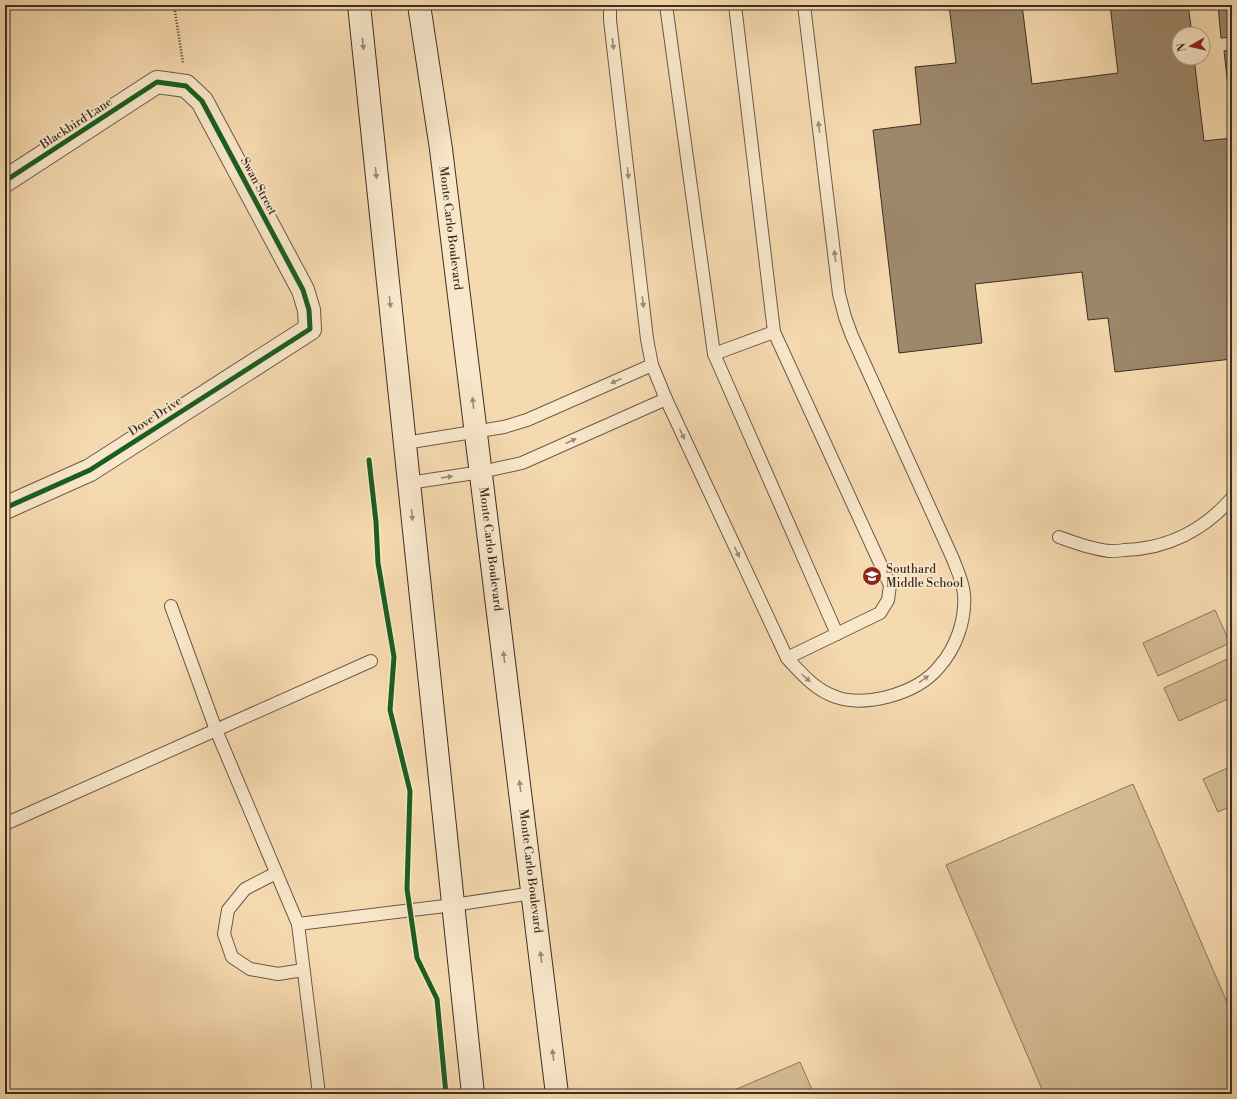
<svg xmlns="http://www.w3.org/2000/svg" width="1237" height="1099" viewBox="0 0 1237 1099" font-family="'Libre Bodoni',serif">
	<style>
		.green { fill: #d7bd97; stroke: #8a765e }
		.building { fill: #9d886c; stroke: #3d2f24 }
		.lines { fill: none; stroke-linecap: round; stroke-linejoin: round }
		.lane-casing { stroke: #6b5a47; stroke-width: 14 }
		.street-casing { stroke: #6b5a47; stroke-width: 24 }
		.secondary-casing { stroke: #3d2f24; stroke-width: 24 }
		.path { stroke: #3d2f24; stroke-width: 2.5; stroke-dasharray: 1 2; stroke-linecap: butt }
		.lane { stroke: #f9e7cb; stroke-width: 12 }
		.street { stroke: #f9e7cb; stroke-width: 22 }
		.secondary { stroke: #f9e7cb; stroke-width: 22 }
		.cycleway-casing { stroke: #f9e7cb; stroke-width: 8 }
		.cycleway { stroke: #1b5e20; stroke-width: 5 }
		.oneway { fill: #9b8b78 }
		.labels { text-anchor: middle; stroke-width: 3.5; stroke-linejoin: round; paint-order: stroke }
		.street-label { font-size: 12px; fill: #3d2f24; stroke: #f9e7cb }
		.poi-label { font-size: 12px; fill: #3d2f24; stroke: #f9e7cb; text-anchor: start }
	</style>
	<rect width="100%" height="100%" fill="#f6daaf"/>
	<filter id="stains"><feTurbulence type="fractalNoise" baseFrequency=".005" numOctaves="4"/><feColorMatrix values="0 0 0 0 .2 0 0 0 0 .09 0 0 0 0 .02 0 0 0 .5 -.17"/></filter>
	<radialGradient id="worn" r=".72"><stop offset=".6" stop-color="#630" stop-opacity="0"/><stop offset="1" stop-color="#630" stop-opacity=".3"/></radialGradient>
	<g class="green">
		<path d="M1215,610l15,33 -72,33 -15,-33z"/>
		<path d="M1232,657v40l-53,24 -15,-33z"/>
		<path d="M1232,766v40l-14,6 -15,-33z"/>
		<path d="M1133,784l99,230v80h-188l-98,-229z"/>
		<path d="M800,1062l14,32h-89z"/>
	</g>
	<g class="building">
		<path d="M949,5h73l10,79 86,-11 -8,-68h78l4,29h-13v24h15l10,83 28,-3v221l-117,13 -7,-54 -20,2 -6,-48 -107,12 7,59 -83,10 -26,-223 48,-6 -6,-57 41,-4z"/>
		<path d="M1218,5h14v32l-11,1z"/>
		<path d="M1232,50v64h-1l-7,-63z"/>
	</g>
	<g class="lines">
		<defs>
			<g id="lane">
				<path d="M610,5v15l37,319 5,26 14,34 121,259c14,15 28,32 49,39 16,6 34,4 51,0 19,-5 39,-14 52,-30 17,-19 27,-47 25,-73 -1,-12 -7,-24 -11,-35l-101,-223 -7,-19 -6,-23 -35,-289"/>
				<path d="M666,5l48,349 123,280"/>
				<path d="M735,5l39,327 116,253 -2,15 -8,13 -93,45"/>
				<path d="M714,354l60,-22"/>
				<path d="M405,443l99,-16 23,-7 125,-55"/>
				<path d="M409,483l72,-11 41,-9 144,-64"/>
				<path d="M1059,537c16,6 33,12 50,14 5,0 10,0 15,-1 43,-1 80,-20 108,-52"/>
				<path d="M171,606l45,124 155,-69"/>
				<path d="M5,824l211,-94 82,194 21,170"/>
				<path d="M276,873l-31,16 -17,21 -4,24 8,23 18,12 28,5 25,-4"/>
				<path d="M298,924l155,-19 80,-12"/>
			</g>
			<path id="street" d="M5,181l152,-99 29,4 16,15 101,189 6,20 1,19 -220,141 -85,38"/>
			<g id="secondary">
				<path d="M359,5l114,1089"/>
				<path d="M419,5l22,144 116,945"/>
			</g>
		</defs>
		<use href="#lane" class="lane-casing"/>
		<use href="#street" class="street-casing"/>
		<use href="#secondary" class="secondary-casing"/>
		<path class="path" d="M174,5l9,58"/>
		<use href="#lane" class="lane"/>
		<use href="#street" class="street"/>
		<use href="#secondary" class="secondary"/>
		<defs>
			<g id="cycleway">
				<path d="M5,181l152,-99 29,4 16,15 101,189 6,20 1,19 -220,141 -85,38"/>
				<path d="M369,460l7,62 2,41 16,94 -4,53 20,81 -3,98 10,69 20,41 9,95"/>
			</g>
		</defs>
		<use href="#cycleway" class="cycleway-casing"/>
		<use href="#cycleway" class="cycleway"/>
	</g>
	<defs><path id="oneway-solid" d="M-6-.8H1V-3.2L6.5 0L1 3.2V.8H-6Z"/></defs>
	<g class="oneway">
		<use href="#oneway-solid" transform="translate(363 44) rotate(84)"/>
		<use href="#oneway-solid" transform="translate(613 44) rotate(84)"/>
		<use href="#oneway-solid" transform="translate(819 127) rotate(-97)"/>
		<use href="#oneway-solid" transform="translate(376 173) rotate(84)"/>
		<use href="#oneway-solid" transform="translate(628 173) rotate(83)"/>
		<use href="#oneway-solid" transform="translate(835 256) rotate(-97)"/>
		<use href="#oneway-solid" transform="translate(390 302) rotate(84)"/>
		<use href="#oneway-solid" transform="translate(643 302) rotate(83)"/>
		<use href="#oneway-solid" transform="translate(616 381) rotate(156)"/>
		<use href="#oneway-solid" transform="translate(473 403) rotate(-97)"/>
		<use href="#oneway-solid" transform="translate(682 434) rotate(65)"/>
		<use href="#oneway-solid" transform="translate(571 441) rotate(-24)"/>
		<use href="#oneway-solid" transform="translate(447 477) rotate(-8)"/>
		<use href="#oneway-solid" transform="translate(412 515) rotate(84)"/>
		<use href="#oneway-solid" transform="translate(737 552) rotate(65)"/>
		<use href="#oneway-solid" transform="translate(504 657) rotate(-97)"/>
		<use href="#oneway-solid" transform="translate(806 678) rotate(42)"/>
		<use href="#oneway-solid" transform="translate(924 679) rotate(-36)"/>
		<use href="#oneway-solid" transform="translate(520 786) rotate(-97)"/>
		<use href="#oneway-solid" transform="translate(541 957) rotate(-97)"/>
		<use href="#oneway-solid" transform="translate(553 1055) rotate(-97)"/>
	</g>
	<defs>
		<symbol id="school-disc" viewBox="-11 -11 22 22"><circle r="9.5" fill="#8f2418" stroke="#f9e7cb"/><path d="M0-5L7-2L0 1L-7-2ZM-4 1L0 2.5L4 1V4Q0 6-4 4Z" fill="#fff"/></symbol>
	</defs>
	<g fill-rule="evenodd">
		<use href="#school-disc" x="861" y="565" width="22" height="22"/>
	</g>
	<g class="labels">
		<g class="street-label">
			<text transform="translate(76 123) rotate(-33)" y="4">Blackbird Lane</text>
			<text transform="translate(259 186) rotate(62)" y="4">Swan Street</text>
			<text transform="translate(451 228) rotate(83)" y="4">Monte Carlo Boulevard</text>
			<text transform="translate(155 416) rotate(-33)" y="4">Dove Drive</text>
			<text transform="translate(491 549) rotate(83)" y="4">Monte Carlo Boulevard</text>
			<text transform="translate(531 871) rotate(83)" y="4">Monte Carlo Boulevard</text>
		</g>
		<g class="poi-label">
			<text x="886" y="573">Southard<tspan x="886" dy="14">Middle School</tspan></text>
		</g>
	</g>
	<rect width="1237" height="1099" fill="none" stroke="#f6daaf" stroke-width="20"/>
	<rect x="6" y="6" width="1225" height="1087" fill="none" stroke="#3d2f24" stroke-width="2"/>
	<rect x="10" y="10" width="1217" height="1079" fill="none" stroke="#3d2f24"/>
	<g transform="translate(1191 46) rotate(262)"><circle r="19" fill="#f9e7cb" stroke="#ae9d88"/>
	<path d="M0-3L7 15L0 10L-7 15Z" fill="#8f2418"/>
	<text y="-6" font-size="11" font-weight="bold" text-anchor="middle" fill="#3d2f24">N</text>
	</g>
	<rect width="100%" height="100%" filter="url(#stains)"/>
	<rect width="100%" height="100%" fill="url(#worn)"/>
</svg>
